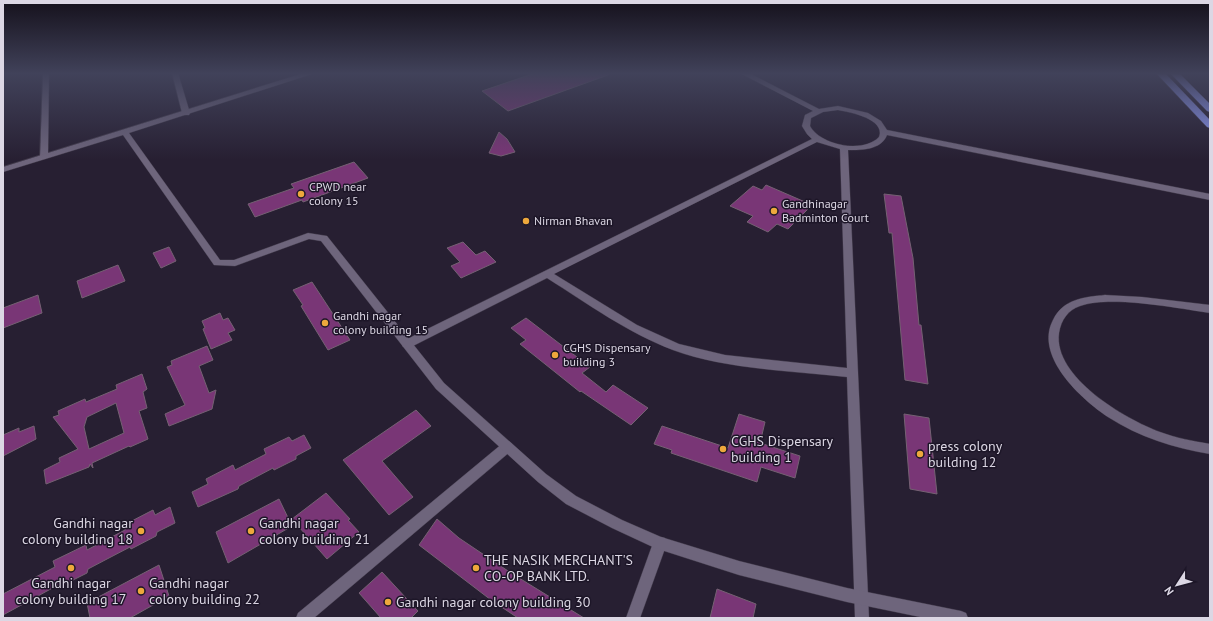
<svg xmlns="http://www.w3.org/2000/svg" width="1213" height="621" viewBox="0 0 1213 621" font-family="'PT Sans',sans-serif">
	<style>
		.building { fill: #793676; stroke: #756173; fill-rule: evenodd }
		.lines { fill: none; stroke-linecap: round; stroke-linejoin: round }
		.street-casing { stroke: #413a4a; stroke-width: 1 }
		.secondary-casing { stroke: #413a4a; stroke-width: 1 }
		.highway-casing { stroke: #413a4a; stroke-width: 1 }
		.street { fill: #6e657c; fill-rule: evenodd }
		.secondary { fill: #6e657c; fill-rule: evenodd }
		.highway { fill: #8f9af9; fill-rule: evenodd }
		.poi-dot { fill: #eea83c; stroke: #1d1628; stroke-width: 1.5 }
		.labels { text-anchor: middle; stroke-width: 3; stroke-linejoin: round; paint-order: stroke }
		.poi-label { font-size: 12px; fill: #dcd7e4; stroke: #1d1628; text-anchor: start }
		.near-poi-label { font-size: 14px; fill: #dcd7e4; stroke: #1d1628; text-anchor: start }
	</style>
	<rect width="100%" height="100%" fill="#271f32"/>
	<g class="building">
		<path d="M535,73h73v2l-100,36 -26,-20z"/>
		<path d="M499,132l8,7 8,13 -14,4 -12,-3z"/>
		<path d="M354,162l14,16 -65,24 -1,-2 -47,17 -7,-13 46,-16 -3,-4z"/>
		<path d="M766,185l46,20 -24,24 -11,-5 -9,8 -21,-10 6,-6 -23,-10 23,-20 9,4z"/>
		<path d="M884,194l17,2 12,62 6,67h2l7,59 -23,-4 -13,-147h-3z"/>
		<path d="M463,242l13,13 9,-4 11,11 -35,16 -10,-12 9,-4 -13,-14z"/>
		<path d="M169,247l7,14 -15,7 -8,-15z"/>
		<path d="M118,265l7,16 -43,17 -5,-17z"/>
		<path d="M312,282l38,58 -22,10 -27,-44 2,-1 -10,-15z"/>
		<path d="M38,295l4,18 -39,15v-20z"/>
		<path d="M220,313l3,7 5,-2 7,12 -7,3 4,7 -21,9 -8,-20 2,-1 -3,-7z"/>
		<path d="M526,318l64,49 -8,6 24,19 7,-7 35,23 -17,17 -50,-34 -1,1 -60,-48 6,-4 -15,-12z"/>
		<path d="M207,346l6,14 -14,6 10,27 7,-3 -4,19 -43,17 -4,-12 20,-9 -18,-38 5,-2 -1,-4z"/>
		<path d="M142,374l5,15 -4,3 4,16 -8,3 9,28 -18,8 -1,-1 -37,17 1,5 -3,-4 -1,3 -43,17 -2,-14 16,-8 -1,-4 19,-9 -25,-32 6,-2 -1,-4 27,-12 1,3 31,-13 -1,-4zM116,403l8,30 -35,16 -5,-22 3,-10z"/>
		<path d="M416,410l15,16 -49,35 31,36 -24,18 -46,-55z"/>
		<path d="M739,414l26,8 -5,21 40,13 -5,22 -34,-11 -4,15 -86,-29 1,-3 -18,-6 8,-18 66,22z"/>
		<path d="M904,414l25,4 8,76 -27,-5z"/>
		<path d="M34,426l2,13 -33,17v-21l16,-7v4z"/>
		<path d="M304,435l7,13 -15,8v3l-22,11 -1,-2 -34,18 -1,3 -40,18 -6,-15 16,-8 -2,-5 27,-14 2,5 31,-16 -2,-5 25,-12 3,4z"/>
		<path d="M326,493l24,26 -2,1 11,12 -32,27 -35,-40z"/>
		<path d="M279,499l13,27 -64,37 -12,-31z"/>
		<path d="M170,507l5,16 -18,9 -1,4 -25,13 -1,-2 -23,12 -19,10 -1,4 -28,14 -1,-2 -55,30v-21l52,-27 -2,-6 33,-16 1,5 38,-20 -1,-5 29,-15 2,5z"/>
		<path d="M437,519l22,19 52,35 73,45h-66l-27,-18 -72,-55z"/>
		<path d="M159,565l10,31 -39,22h-40l-3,-15z"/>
		<path d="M382,572l36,39 -7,7h-30l-22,-25z"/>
		<path d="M717,589l39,15 -3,14h-43z"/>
	</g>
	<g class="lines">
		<defs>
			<g id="street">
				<path d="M43,73h6l-1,84 -4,2 -4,-2z"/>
				<path d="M172,73h6l12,40 -1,2h-6l-1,-2z"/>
				<path d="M740,73h9l70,36 19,-3 30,7 13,8 6,9 323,64v6l-323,-65c-6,15 -25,15 -39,15l21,468h-14l-8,-241c-54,-6 -123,-8 -174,-27 -45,-17 -85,-46 -126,-72l-136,69h-8l-1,-3 1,-3 409,-202 -5,-5 -5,-8 3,-11 8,-4zM838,110c12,2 48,9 41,27 -16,17 -59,8 -69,-11l1,-8 12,-6zM817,142l23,7 7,219 -122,-13 -46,-11 -42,-19 -83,-51z"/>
				<path d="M1105,295l37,2 68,8v8c-33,-5 -100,-18 -130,-7 -12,4 -19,14 -21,27 -6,44 66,86 101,99 16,6 33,9 50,12v10c-36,-6 -71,-17 -102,-37 -27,-18 -74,-61 -55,-97 10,-21 31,-23 52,-25z"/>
				<path d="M507,442l4,1 2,4 -2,4 -197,167h-18l2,-5 205,-170z"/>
				<path d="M660,537l5,1 2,5 -27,75h-14l27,-75 2,-5z"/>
			</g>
			<path id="secondary" d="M304,73h11l-186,60 91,127h14l74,-27 19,3 117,147 102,91 30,22 46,24 39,17 78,24 108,27 114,23 5,2 2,5h-43l-78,-16 -108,-27 -84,-27 -43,-20 -46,-24 -28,-22 -102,-93 -115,-148 -12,-2 -74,27 -21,-1 -91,-130 -120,37v-5z"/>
			<g id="highway">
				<path d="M1156,73h9l45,47v8l-3,-1z"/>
				<path d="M1170,73h9l31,31v8l-3,-1z"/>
			</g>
		</defs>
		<use href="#street" class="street-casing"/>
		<use href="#secondary" class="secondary-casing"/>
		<use href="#highway" class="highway-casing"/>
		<use href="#street" class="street"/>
		<use href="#secondary" class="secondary"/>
		<use href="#highway" class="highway"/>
	</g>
	<linearGradient id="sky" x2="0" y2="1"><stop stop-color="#15111c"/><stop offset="0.46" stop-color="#41425a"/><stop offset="1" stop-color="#41425a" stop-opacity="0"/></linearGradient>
	<rect width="1213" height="160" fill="url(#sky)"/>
	<g class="poi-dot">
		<circle cx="301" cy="194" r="4"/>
		<circle cx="774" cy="211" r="4"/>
		<circle cx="526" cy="221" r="4"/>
		<circle cx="325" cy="323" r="4"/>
		<circle cx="555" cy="355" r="4"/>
		<circle cx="723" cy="449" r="4"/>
		<circle cx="920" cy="454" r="4"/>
		<circle cx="141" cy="531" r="4"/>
		<circle cx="251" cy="531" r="4"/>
		<circle cx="71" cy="568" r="4"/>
		<circle cx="476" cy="568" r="4"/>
		<circle cx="141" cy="591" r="4"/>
		<circle cx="388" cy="602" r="4"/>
	</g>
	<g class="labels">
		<g class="poi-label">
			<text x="309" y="191">CPWD near<tspan x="309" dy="14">colony 15</tspan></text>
			<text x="782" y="208">Gandhinagar<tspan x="782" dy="14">Badminton Court</tspan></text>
			<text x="534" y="225">Nirman Bhavan</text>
			<text x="333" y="320">Gandhi nagar<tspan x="333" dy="14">colony building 15</tspan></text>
			<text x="563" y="352">CGHS Dispensary<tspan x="563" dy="14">building 3</tspan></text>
		</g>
		<g class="near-poi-label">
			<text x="731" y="446">CGHS Dispensary<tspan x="731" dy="16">building 1</tspan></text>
			<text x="928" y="451">press colony<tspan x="928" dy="16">building 12</tspan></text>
			<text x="133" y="528" text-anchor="end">Gandhi nagar<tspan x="133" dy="16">colony building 18</tspan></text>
			<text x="259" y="528">Gandhi nagar<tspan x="259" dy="16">colony building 21</tspan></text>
			<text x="484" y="565">THE NASIK MERCHANT'S<tspan x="484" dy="16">CO-OP BANK LTD.</tspan></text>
			<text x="71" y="588" text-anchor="middle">Gandhi nagar<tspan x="71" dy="16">colony building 17</tspan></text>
			<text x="149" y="588">Gandhi nagar<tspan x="149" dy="16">colony building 22</tspan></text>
			<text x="396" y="607">Gandhi nagar colony building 30</text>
		</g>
	</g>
	<rect width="1213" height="621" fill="none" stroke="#dcd7e4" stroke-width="8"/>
	<g transform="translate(1177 585) rotate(234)" stroke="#1d1628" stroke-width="3" paint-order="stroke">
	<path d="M0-3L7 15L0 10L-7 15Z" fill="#dcd7e4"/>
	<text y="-6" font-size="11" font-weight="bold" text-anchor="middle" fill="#dcd7e4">N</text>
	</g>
</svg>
